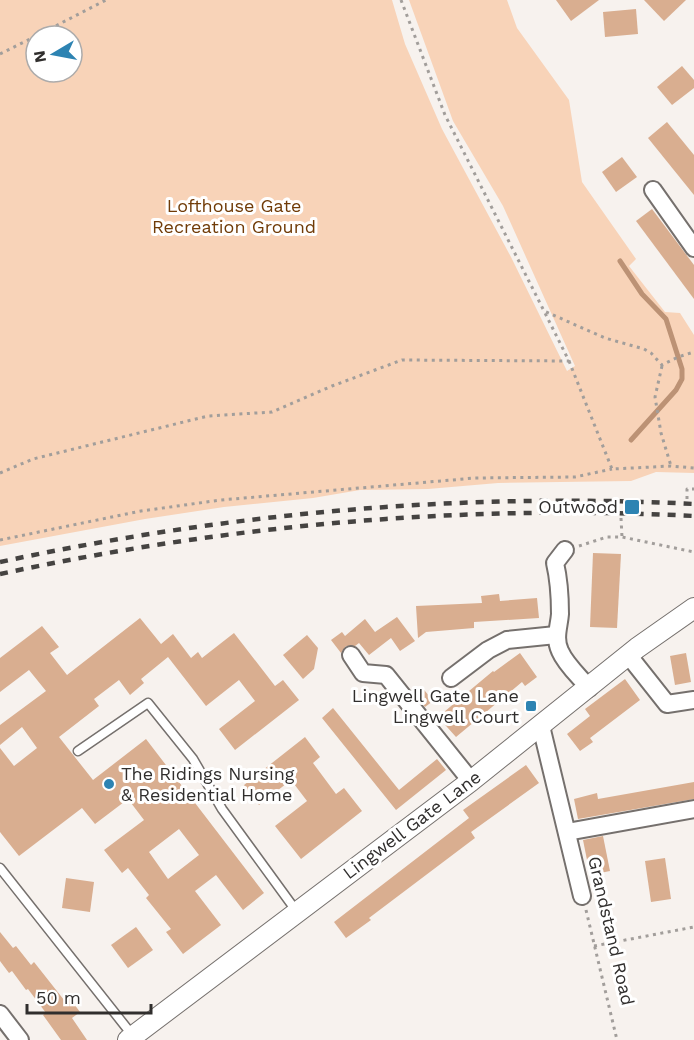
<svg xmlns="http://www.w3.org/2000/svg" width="694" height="1040" viewBox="0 0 694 1040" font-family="'Work Sans',sans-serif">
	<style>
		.green { fill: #f8d3b8; fill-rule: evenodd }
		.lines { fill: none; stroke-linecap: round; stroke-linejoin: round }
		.stream { stroke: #bc9275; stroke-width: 5 }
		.building { fill: #d9ae90; fill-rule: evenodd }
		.service-casing { stroke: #75706d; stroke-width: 11 }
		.minor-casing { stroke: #75706d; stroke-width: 20 }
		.tertiary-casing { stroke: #75706d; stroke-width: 22 }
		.path { stroke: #a29e9b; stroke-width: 3; stroke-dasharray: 3 4.5; stroke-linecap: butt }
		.service { stroke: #fff; stroke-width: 8 }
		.minor { stroke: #fff; stroke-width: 16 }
		.tertiary { stroke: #fff; stroke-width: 20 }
		.rail { stroke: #454341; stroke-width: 4.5; stroke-dasharray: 8 8; stroke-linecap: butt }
		.poi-dot { fill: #2d83b2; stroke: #fff; stroke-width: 2 }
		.labels { text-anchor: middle; stroke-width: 6; stroke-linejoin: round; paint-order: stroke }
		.park-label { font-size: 18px; fill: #703b07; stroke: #fff }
		.poi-label { font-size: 18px; fill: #302e2d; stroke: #fff; text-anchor: end }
		.street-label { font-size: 18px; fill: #302e2d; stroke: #fff }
	</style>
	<rect width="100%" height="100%" fill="#f7f2ee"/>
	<path class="green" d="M0,0h392l13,44 37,85 69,128 56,114 8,-5 -72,-160 -50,-85 -44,-121h98l10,28 52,72 13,82 54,77 -7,7 36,46 15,1 14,22v138l-38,-1 -25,9 -133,2 -70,6 -68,1 -47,8 -89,9 -79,12 -145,27zM36,36h36v36h-36z"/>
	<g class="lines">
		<path class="stream" d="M620,261l22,33 24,25 16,50v10l-6,11 -45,50"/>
	</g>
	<g class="building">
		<path d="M556,0h43l-28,21z"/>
		<path d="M644,0h42l-22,21z"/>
		<path d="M636,9l2,25 -33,3 -2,-25z"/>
		<path d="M682,66l12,14v8l-22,17 -15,-18z"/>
		<path d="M667,122l27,33v40l-46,-57z"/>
		<path d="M622,157l15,20 -21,15 -14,-20z"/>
		<path d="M652,209l42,56v34l-58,-78z"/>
		<path d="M593,553l28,1 -4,74 -27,-1z"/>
		<path d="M499,594l1,7 37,-3 2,20 -65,4v6l-48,4 -8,6 -2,-32 66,-3 -1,-7z"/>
		<path d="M397,617l18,24 -15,10 -9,-13 -22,17 -10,-12 -4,3h-9l-5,7 -10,-13 11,-8 3,4 20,-17 10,13z"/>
		<path d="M140,618l21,26 12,-10 18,24 7,-6 4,6 32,-25 41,53 8,-6 16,20 -64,50 -16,-21 36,-28 -16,-21 -33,26 -38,-49 -27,22 3,4 -14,12 -11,-15 -25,19 5,7 -40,31 34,43 53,-41 118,154 -21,17 -27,-35 -21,16 26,34 -38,29 -17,-22 5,-3 -25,-31 3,-3 -21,-27 -6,5 -18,-23 40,-30 -16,-21 -33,25 -13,-16 -63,48 -19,-24v-84l14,18 23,-18 -15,-21 -22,18v-20l46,-34 -17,-21 -29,22v-34l42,-32 17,21 -9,6 17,22zM179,829l20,26 -31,24 -19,-27z"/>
		<path d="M307,635l11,13 -4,21 -11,10 -20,-24z"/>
		<path d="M520,653l17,24 -12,9 -3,-4 -66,55 -18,-20 55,-46 1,1z"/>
		<path d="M686,653l5,29 -16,3 -5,-29z"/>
		<path d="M625,679l15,21 -50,38 3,4 -13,9 -13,-17 23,-18 -5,-7z"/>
		<path d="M421,686l12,15 -8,6 -12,-15z"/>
		<path d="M333,708l66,82 38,-31 9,11 -50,40 -74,-92z"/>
		<path d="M305,737l15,20 -7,6 23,31 8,-6 18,23 -61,48 -26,-33 32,-25 -16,-21 -32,25 -15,-20z"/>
		<path d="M526,765l13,18 -68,49 4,6 -106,80 2,2 -25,18 -12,-16 135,-104 -6,-8z"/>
		<path d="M694,782v17l-116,20 -4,-20 23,-6 1,6z"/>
		<path d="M603,836l7,35 -20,4 -7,-35z"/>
		<path d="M665,858l6,41 -20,3 -6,-41z"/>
		<path d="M66,878l28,4 -4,30 -28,-4z"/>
		<path d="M136,927l17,23 -25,18 -17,-23z"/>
		<path d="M0,932l13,16 3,-2 15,19 3,-3 30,38 4,-4 12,16 -8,6 15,22h-26l-18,-25 3,-2 -18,-24 -2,1 -14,-19 -3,2 -9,-12z"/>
	</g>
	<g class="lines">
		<defs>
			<g id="service">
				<path d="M78,751l70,-48 45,56 29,50 75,103"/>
				<path d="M0,868l133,168"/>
			</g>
			<g id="minor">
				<path d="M653,190l41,58"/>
				<path d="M565,550l-10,13c4,17 5,34 5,51 -1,13 -6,24 0,37 6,14 19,25 29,37"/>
				<path d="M351,655l12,18 23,2 85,106"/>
				<path d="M629,656l38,48 27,-4"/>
				<path d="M451,678l37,-28 19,-10 49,-5"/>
				<path d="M541,726l41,170"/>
				<path d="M567,832l127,-23"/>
				<path d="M0,1014l20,26"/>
			</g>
			<path id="tertiary" d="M128,1040l343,-259 166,-133 57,-40"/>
		</defs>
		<use href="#service" class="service-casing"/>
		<use href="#minor" class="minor-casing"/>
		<use href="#tertiary" class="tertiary-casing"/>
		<g class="path">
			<path d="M401,0l44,115 99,196 61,27 39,11 7,4 11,12 16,-8 16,-5"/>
			<path d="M36,36l70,-36"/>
			<path d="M0,54l36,-18"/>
			<path d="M569,361l43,108 59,-3 23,2"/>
			<path d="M662,366l-7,31 6,36 10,33"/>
			<path d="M0,473l33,-14 175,-43 64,-4 60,-26 70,-26 167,1 -25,-50"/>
			<path d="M687,499v-10h7"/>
			<path d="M621,518l1,19"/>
			<path d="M0,540l141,-29 80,-11 254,-22 100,-1 37,-8"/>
			<path d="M579,546l28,-9h15l72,15"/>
			<path d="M586,910l31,130"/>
			<path d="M594,946l100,-19"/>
		</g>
		<use href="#service" class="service"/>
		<use href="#minor" class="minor"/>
		<use href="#tertiary" class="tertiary"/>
		<g class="rail">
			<path d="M0,562c228,-49 461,-70 694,-58"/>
			<path d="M0,574c228,-49 461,-70 694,-58"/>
		</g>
	</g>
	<g class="poi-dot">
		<rect x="624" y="499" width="16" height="16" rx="3"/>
		<rect x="525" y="700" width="12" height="12" rx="3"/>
		<circle cx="109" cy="784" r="6"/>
	</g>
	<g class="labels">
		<g class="park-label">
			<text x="234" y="212">Lofthouse Gate<tspan x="234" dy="21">Recreation Ground</tspan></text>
		</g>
		<g class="poi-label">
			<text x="618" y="513">Outwood</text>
			<text x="519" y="702">Lingwell Gate Lane<tspan x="519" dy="21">Lingwell Court</tspan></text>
			<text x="121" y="780" text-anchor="start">The Ridings Nursing<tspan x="121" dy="21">&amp; Residential Home</tspan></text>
		</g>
		<g class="street-label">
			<text transform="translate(412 825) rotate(-37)" y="6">Lingwell Gate Lane</text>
			<text transform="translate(611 931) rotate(77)" y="6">Grandstand Road</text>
		</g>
	</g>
	<g transform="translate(54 54) rotate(260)"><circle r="28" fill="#ffffff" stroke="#acabab" stroke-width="1.5"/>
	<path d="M0-4.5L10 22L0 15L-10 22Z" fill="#2d83b2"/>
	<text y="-9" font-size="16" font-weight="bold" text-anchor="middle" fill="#302e2d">N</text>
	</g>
	<path d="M27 1004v9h124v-9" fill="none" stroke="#302e2d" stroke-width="3"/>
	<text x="36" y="1004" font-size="18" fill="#302e2d" stroke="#ffffff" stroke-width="4.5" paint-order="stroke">50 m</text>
</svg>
